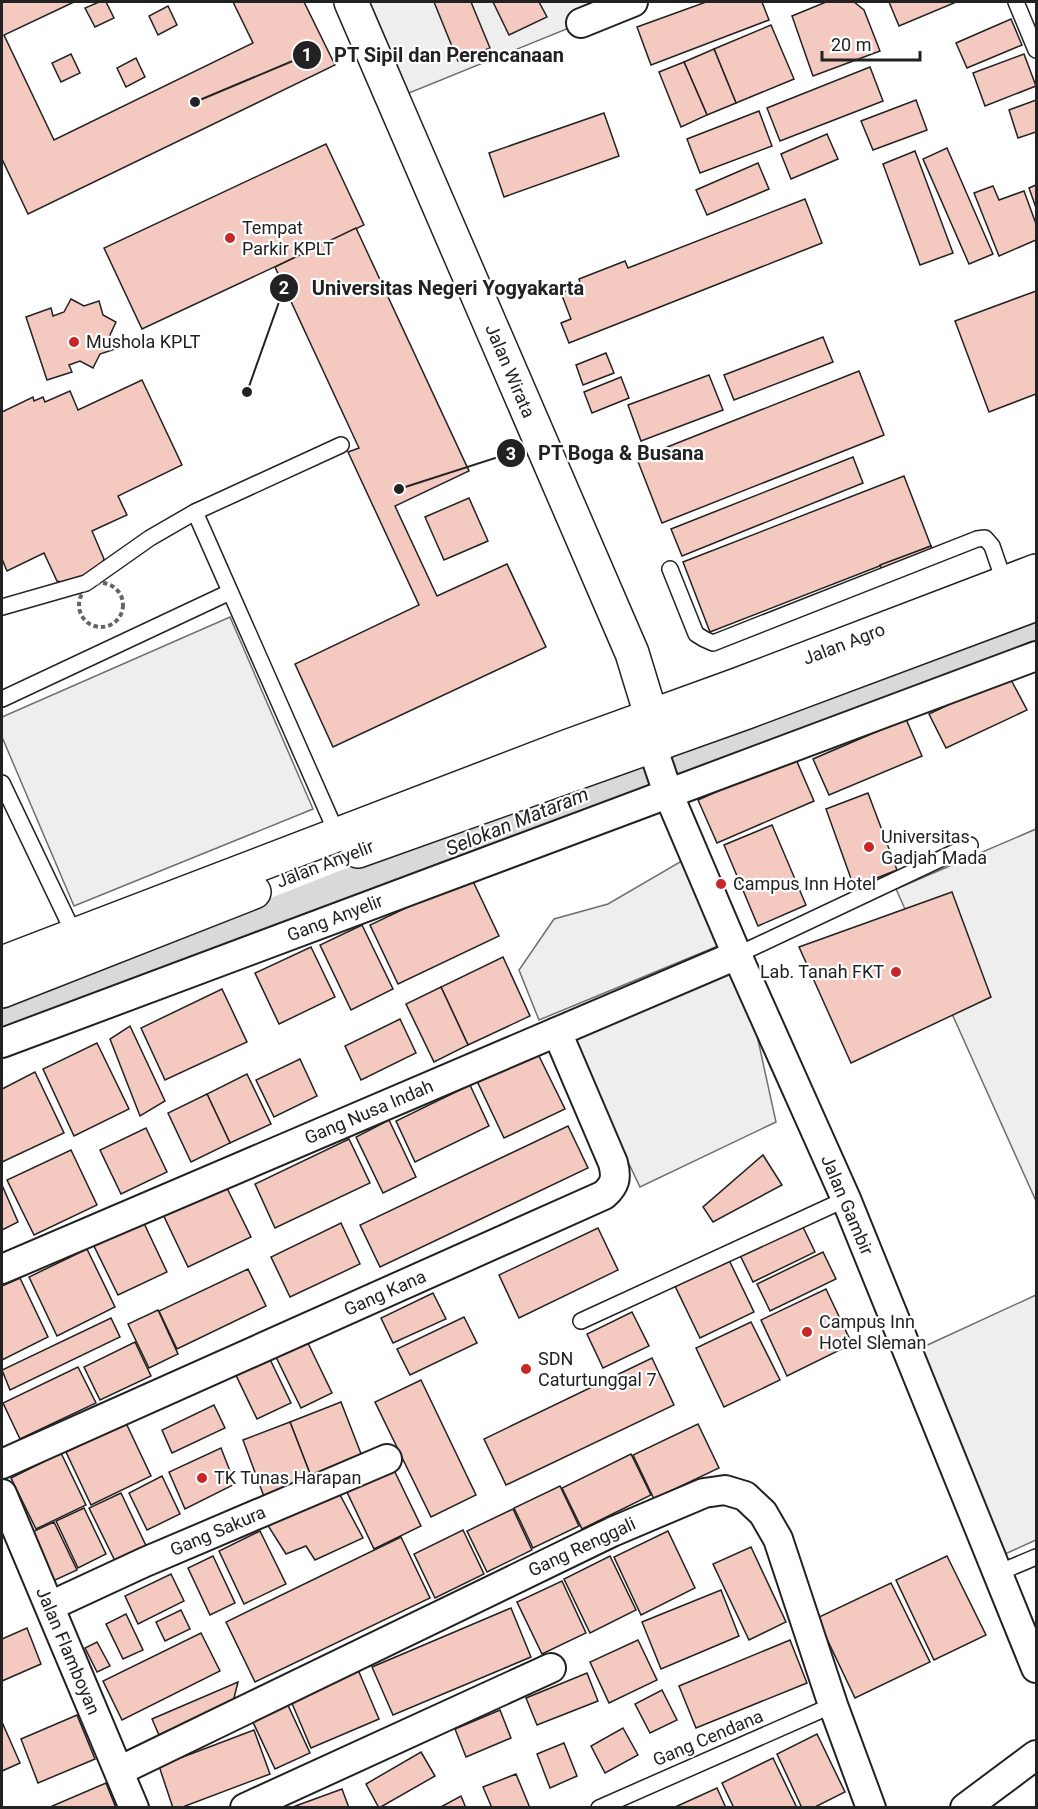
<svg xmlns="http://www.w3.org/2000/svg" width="1038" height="1809" viewBox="0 0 1038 1809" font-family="Roboto,sans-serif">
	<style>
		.green { fill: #eee; stroke: #6f6f6f; stroke-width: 1.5 }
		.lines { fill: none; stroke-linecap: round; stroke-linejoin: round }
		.canal { stroke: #d9d9d9; stroke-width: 34 }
		.building { fill: #f3c9c0; stroke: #222; stroke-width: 1.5 }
		.lane-casing { stroke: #222; stroke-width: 18 }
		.street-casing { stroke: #222; stroke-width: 32 }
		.secondary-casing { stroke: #222; stroke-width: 36 }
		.path { stroke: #646464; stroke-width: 4; stroke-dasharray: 4.5 3; stroke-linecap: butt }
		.lane { stroke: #fff; stroke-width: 15 }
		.street { stroke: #fff; stroke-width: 28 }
		.secondary { stroke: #fff; stroke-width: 33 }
		.poi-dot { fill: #c62828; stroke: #fff; stroke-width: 2 }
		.labels { text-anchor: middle; stroke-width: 4.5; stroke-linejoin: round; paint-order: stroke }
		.poi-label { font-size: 18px; fill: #222; stroke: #fff; text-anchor: start }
		.street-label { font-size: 18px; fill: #222; stroke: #fff }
		.water-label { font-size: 20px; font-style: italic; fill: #222; stroke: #fff }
		.leader { fill: none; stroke: #222; stroke-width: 2 }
		.callout-dot { fill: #222; stroke: #fff; stroke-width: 2 }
		.mark-label { font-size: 18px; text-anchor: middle; font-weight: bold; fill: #fff }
		.callout-label { font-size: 20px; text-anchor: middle; font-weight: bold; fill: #222; stroke: #fff; stroke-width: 4.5; stroke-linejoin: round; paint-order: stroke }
	</style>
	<rect width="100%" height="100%" fill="#fff"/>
	<g class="green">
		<path d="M370,2h263l-224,91z"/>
		<path d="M230,617l83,192 -239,97 -72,-169v-20z"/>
		<path d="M1036,829v372l-140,-312z"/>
		<path d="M685,859l33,87 -179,74 -20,-50 35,-51 54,-15z"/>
		<path d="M742,967l34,155 -136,65 -69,-145z"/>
		<path d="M1036,1295v245l-31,14 -84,-206z"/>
	</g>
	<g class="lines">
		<path class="canal" d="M2,1025l144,-60 543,-213 347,-126"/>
	</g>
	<g class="building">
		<path d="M2,2h72l-70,33 50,105 199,-97 -20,-41h71l31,63 -307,149 -26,-55z"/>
		<path d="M99,2h7l8,16 -19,9 -10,-19z"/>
		<path d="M434,2h37l19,46 -32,13z"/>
		<path d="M493,2h46l8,15 -38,18z"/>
		<path d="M706,2h56l7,18 -118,45 -14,-38z"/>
		<path d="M826,2h28l10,8 16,41 -67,25 -21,-60z"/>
		<path d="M889,2h64l1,1 -55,23z"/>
		<path d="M168,6l9,19 -19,10 -9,-19z"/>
		<path d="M1011,19l11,26 -55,23 -11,-25z"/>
		<path d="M771,25l23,54 -58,24 -22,-54z"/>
		<path d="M714,49l22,54 -29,12 -23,-53z"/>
		<path d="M71,54l9,19 -19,9 -9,-19z"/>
		<path d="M1024,54l12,32 -51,20 -12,-33z"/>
		<path d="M136,58l9,19 -19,10 -9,-19z"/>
		<path d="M684,62l23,53 -26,12 -22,-55z"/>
		<path d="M870,67l13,34 -103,40 -13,-33z"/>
		<path d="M916,100l11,30 -54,20 -12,-29z"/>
		<path d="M1036,100v32l-18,6 -9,-28z"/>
		<path d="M759,111l13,35 -72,27 -13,-34z"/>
		<path d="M604,113l15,43 -115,41 -15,-44z"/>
		<path d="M827,134l11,25 -47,20 -10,-25z"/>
		<path d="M326,144l38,81 -222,104 -38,-81z"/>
		<path d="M947,148l46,106 -24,10 -46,-105z"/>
		<path d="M915,151l38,102 -33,12 -37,-101z"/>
		<path d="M758,163l11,26 -62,26 -11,-25z"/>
		<path d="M1036,185v23l-7,-20z"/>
		<path d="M993,186l6,14 25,-9 12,33v16l-37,16 -25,-63z"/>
		<path d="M805,199l17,44 -253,100 -8,-20 10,-4 -10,-26 20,-7 -2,-7 46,-18 3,7z"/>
		<path d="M356,228l113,243 -74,35 42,90 70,-32 39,83 -213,100 -38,-83 124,-59 -71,-153 11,-4 -84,-181z"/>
		<path d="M1036,291v103l-47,18 -34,-91z"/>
		<path d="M71,299l13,7 15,-5 4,14 13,7 -6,13 5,14 -15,5 -7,14 -13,-7 -11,4 3,7 -25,8 -21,-63 25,-9 2,8 11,-4z"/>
		<path d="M823,337l10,25 -99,38 -10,-25z"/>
		<path d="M606,353l8,20 -31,12 -7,-20z"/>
		<path d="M859,371l25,64 -222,88 -25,-64z"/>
		<path d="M709,375l14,35 -82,31 -13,-36z"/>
		<path d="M621,377l8,21 -37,15 -8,-21z"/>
		<path d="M142,380l40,85 -64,31 9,19 -35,16 12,28 -3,6 -30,19 -14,-3 -13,-28 -37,18 -5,-12v-147l31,-15 1,4 9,-4 2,5 25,-11 8,19z"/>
		<path d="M853,457l10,26 -181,73 -11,-27z"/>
		<path d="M904,476l27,70 -221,86 -27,-70z"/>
		<path d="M469,498l19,43 -44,19 -19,-43z"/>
		<path d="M931,546l2,7 -50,20 -3,-8z"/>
		<path d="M1009,676l18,34 -81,38 -17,-34z"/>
		<path d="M906,719l16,37 -93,39 -16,-36z"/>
		<path d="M795,757l19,44 -97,42 -19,-43z"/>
		<path d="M868,793l29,77 -43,17 -28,-78z"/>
		<path d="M772,825l34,80 -48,21 -34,-81z"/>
		<path d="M471,877l28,59 -101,48 -28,-59z"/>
		<path d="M952,892l39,105 -140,66 -52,-116z"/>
		<path d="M362,925l31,64 -42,21 -31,-65z"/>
		<path d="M311,947l24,50 -56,27 -24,-51z"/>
		<path d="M503,957l27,59 -62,29 -27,-58z"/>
		<path d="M441,987l27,58 -34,17 -28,-58z"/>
		<path d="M222,989l25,53 -82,38 -24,-52z"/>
		<path d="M400,1019l16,34 -55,27 -16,-34z"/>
		<path d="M130,1026l35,75 -25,15 -30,-77z"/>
		<path d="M97,1043l32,66 -55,27 -31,-67z"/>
		<path d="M537,1052l28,57 -61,29 -27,-57z"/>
		<path d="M300,1059l17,37 -43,21 -18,-37z"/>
		<path d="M35,1072l29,61 -62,29v-73z"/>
		<path d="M247,1074l24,50 -41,19 -23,-49z"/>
		<path d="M470,1085l19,41 -74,36 -19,-41z"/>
		<path d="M207,1094l23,49 -39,19 -23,-49z"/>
		<path d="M389,1120l27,57 -33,16 -27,-56z"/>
		<path d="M568,1126l20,42 -208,99 -20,-42z"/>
		<path d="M146,1128l21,44 -46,22 -21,-44z"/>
		<path d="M349,1139l21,44 -95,45 -20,-44z"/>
		<path d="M71,1150l26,55 -63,30 -27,-55z"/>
		<path d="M763,1155l19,30 -69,37 -10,-15z"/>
		<path d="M222,1178l29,59 -63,30 -28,-59z"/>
		<path d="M2,1185l16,37 -16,8z"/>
		<path d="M142,1219l25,53 -49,23 -26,-53z"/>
		<path d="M341,1223l19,41 -70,33 -19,-40z"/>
		<path d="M802,1225l13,27 -62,30 -13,-27z"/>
		<path d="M598,1228l20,42 -99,48 -20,-43z"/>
		<path d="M87,1249l28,58 -58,29 -28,-59z"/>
		<path d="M823,1252l13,27 -66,32 -13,-27z"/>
		<path d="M729,1260l25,52 -54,26 -25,-52z"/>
		<path d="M248,1269l18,37 -89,43 -18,-38z"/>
		<path d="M20,1278l28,59 -46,23v-74z"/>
		<path d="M826,1289l26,55 -65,32 -26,-56z"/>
		<path d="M433,1293l13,26 -53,24 -12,-25z"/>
		<path d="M158,1310l20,44 -29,14 -21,-44z"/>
		<path d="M632,1312l17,34 -46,22 -16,-34z"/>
		<path d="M464,1317l13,26 -67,32 -13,-26z"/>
		<path d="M111,1318l9,19 -110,53 -8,-20z"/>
		<path d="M751,1322l29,58 -56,27 -28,-59z"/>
		<path d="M306,1339l26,54 -31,15 -26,-53z"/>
		<path d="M135,1342l16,34 -51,24 -16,-33z"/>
		<path d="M266,1351l25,52 -34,16 -25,-52z"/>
		<path d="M652,1358l22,47 -168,80 -22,-46z"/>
		<path d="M78,1367l18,36 -76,36 -17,-36z"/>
		<path d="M421,1380l55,115 -45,22 -56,-115z"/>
		<path d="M341,1402l24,62 -51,20 -24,-62z"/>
		<path d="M214,1405l11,23 -53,25 -10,-23z"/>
		<path d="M290,1422l24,62 -48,18 -23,-62z"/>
		<path d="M126,1423l25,53 -60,29 -25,-53z"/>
		<path d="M698,1424l21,44 -65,31 -21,-44z"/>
		<path d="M221,1448l14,36 -50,25 -16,-37z"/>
		<path d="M61,1453l25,52 -50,24 -25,-51z"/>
		<path d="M631,1454l20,41 -69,34 -20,-41z"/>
		<path d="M393,1468l28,58 -47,23 -28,-59z"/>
		<path d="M162,1476l18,38 -33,16 -18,-37z"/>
		<path d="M560,1486l19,40 -46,22 -19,-40z"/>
		<path d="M121,1493l28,59 -31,15 -29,-59z"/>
		<path d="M339,1493l24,45 -48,22 -9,-14 -20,8 -19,-30z"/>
		<path d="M84,1508l22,46 -28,14 -22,-47z"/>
		<path d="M513,1509l19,41 -45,22 -20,-41z"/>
		<path d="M54,1522l23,48 -24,11 -23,-48z"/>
		<path d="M463,1530l21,44 -49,24 -21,-44z"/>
		<path d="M260,1531l26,53 -42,20 -25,-53z"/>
		<path d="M668,1531l27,57 -54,27 -27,-58z"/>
		<path d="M401,1537l29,61 -175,84 -29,-60z"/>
		<path d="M751,1547l35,75 -37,18 -36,-76z"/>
		<path d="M213,1556l22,47 -25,12 -22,-47z"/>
		<path d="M610,1556l26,54 -46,23 -26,-54z"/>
		<path d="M947,1556l39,79 -52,25 -38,-80z"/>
		<path d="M171,1574l13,27 -46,23 -13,-28z"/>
		<path d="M562,1581l24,52 -44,21 -25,-52z"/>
		<path d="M891,1583l39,79 -75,36 -38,-80z"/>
		<path d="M721,1590l18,46 -78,33 -19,-47z"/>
		<path d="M511,1608l20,49 -138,58 -21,-48z"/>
		<path d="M181,1610l9,19 -25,12 -9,-19z"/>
		<path d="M126,1614l17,36 -20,9 -17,-35z"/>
		<path d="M27,1628l14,36 -39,17v-42z"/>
		<path d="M201,1633l19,38 -98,49 -19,-39z"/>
		<path d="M638,1640l19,40 -48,23 -19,-41z"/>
		<path d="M790,1640l17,43 -111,45 -17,-42z"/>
		<path d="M97,1642l13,24 -13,6 -12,-24z"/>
		<path d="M356,1665l23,54 -68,29 -23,-54z"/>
		<path d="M587,1673l11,28 -61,24 -11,-27z"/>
		<path d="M238,1682l-5,20 -74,33 -7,-16z"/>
		<path d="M662,1690l15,30 -27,13 -15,-29z"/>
		<path d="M286,1701l24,52 -35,16 -24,-51z"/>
		<path d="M500,1710l11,28 -45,19 -11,-28z"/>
		<path d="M77,1715l18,44 -57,24 -17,-44z"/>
		<path d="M2,1722l18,41 -18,8z"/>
		<path d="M623,1728l15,27 -33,18 -14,-27z"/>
		<path d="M254,1730l16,44 -90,34h-7l-14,-42z"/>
		<path d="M817,1734l28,58 -32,16h-11l-25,-54z"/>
		<path d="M564,1743l13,33 -27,12 -13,-34z"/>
		<path d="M421,1752l14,24 -56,32 -13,-24z"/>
		<path d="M773,1758l24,50h-63l-12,-25z"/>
		<path d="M516,1774l14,34h-38l-9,-21z"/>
		<path d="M106,1783l10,25h-66v-1z"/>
		<path d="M717,1788l9,20h-53z"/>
		<path d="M342,1789l7,19h-59z"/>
		<path d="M461,1796l5,12h-27z"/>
	</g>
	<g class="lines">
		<defs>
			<g id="lane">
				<path d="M1016,2l20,48"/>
				<path d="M195,512l143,324"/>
				<path d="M670,569l26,65 8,5 9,4 264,-104 8,-1 7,8 13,38"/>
				<path d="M2,607l84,-24 64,-45 45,-26 146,-67"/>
				<path d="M2,699l228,-107"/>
				<path d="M2,783l65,136 8,21"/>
				<path d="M737,955l233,-110"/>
				<path d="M581,1321l265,-122"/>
				<path d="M998,1573l38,-16"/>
				<path d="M599,1808l234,-103"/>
			</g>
			<g id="street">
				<path d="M581,23l52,-21"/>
				<path d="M652,746l16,47 69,162 109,244 190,469"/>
				<path d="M2,1043l1034,-387"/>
				<path d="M2,1269l735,-314"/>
				<path d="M2,1464l602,-269c11,-10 13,-17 9,-32l-56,-131"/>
				<path d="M2,1494l132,314"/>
				<path d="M50,1606l95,-44 242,-103"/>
				<path d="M119,1771l493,-239 92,-39 21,-3 20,6 18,17 15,26 55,166 38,103"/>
				<path d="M245,1808l306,-140"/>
				<path d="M965,1808l71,-53"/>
			</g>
			<g id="secondary">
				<path d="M351,2l281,651 19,62 1,23"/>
				<path d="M358,851l389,-139 289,-108"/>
				<path d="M2,963l564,-216 171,-62 299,-114"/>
				<path d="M2,991l252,-99"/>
			</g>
		</defs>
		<use href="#lane" class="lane-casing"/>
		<use href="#street" class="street-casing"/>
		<use href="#secondary" class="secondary-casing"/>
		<circle class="path" cx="101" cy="605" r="22"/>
		<use href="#lane" class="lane"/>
		<use href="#street" class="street"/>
		<use href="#secondary" class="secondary"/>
	</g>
	<g class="poi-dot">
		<circle cx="230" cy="238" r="6"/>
		<circle cx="74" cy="342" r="6"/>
		<circle cx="869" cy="847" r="6"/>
		<circle cx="721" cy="884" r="6"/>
		<circle cx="896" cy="972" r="6"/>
		<circle cx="807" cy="1332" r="6"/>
		<circle cx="526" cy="1369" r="6"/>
		<circle cx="202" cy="1478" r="6"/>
	</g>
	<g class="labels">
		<g class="poi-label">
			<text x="242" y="234">Tempat<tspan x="242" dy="21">Parkir KPLT</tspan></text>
			<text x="86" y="348">Mushola KPLT</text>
			<text x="881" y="843">Universitas<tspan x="881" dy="21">Gadjah Mada</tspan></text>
			<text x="733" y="890">Campus Inn Hotel</text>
			<text x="884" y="978" text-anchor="end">Lab. Tanah FKT</text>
			<text x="819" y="1328">Campus Inn<tspan x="819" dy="21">Hotel Sleman</tspan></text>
			<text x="538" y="1365">SDN<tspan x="538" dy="21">Caturtunggal 7</tspan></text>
			<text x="214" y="1484">TK Tunas Harapan</text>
		</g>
		<g class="street-label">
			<text transform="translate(510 371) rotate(67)" y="6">Jalan Wirata</text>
			<text transform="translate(844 644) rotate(-21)" y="6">Jalan Agro</text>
			<text transform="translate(325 864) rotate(-21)" y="6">Jalan Anyelir</text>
			<text transform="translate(335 918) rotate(-21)" y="6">Gang Anyelir</text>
			<text transform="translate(369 1112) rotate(-23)" y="6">Gang Nusa Indah</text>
			<text transform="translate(847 1205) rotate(67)" y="6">Jalan Gambir</text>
			<text transform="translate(385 1293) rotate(-24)" y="6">Gang Kana</text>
			<text transform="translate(218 1531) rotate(-23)" y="6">Gang Sakura</text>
			<text transform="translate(582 1547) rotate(-25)" y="6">Gang Renggali</text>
			<text transform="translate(68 1651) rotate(67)" y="6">Jalan Flamboyan</text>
			<text transform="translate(708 1738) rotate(-23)" y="6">Gang Cendana</text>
		</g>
		<g class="water-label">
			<text transform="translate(517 821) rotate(-22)" y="7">Selokan Mataram</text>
		</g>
	</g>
	<path class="leader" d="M195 102L307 55M247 392L284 288M399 489L511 453"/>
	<g class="callout-dot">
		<circle cx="195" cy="102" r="6"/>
		<circle cx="247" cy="392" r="6"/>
		<circle cx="399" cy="489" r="6"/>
		<circle cx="307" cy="55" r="15"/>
		<circle cx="284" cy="288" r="15"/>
		<circle cx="511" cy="453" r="15"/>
	</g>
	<g class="mark-label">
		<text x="307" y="61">1</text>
		<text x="284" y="294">2</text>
		<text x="511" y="460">3</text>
	</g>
	<g class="callout-label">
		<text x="449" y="62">PT Sipil dan Perencanaan</text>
		<text x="448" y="295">Universitas Negeri Yogyakarta</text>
		<text x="621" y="460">PT Boga &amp; Busana</text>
	</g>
	<rect width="1038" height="1809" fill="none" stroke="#222222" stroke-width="6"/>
	<path d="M822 51v9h98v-9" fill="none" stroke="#222222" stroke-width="3"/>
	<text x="831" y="51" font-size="18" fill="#222222" stroke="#ffffff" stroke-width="4.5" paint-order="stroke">20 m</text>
</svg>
